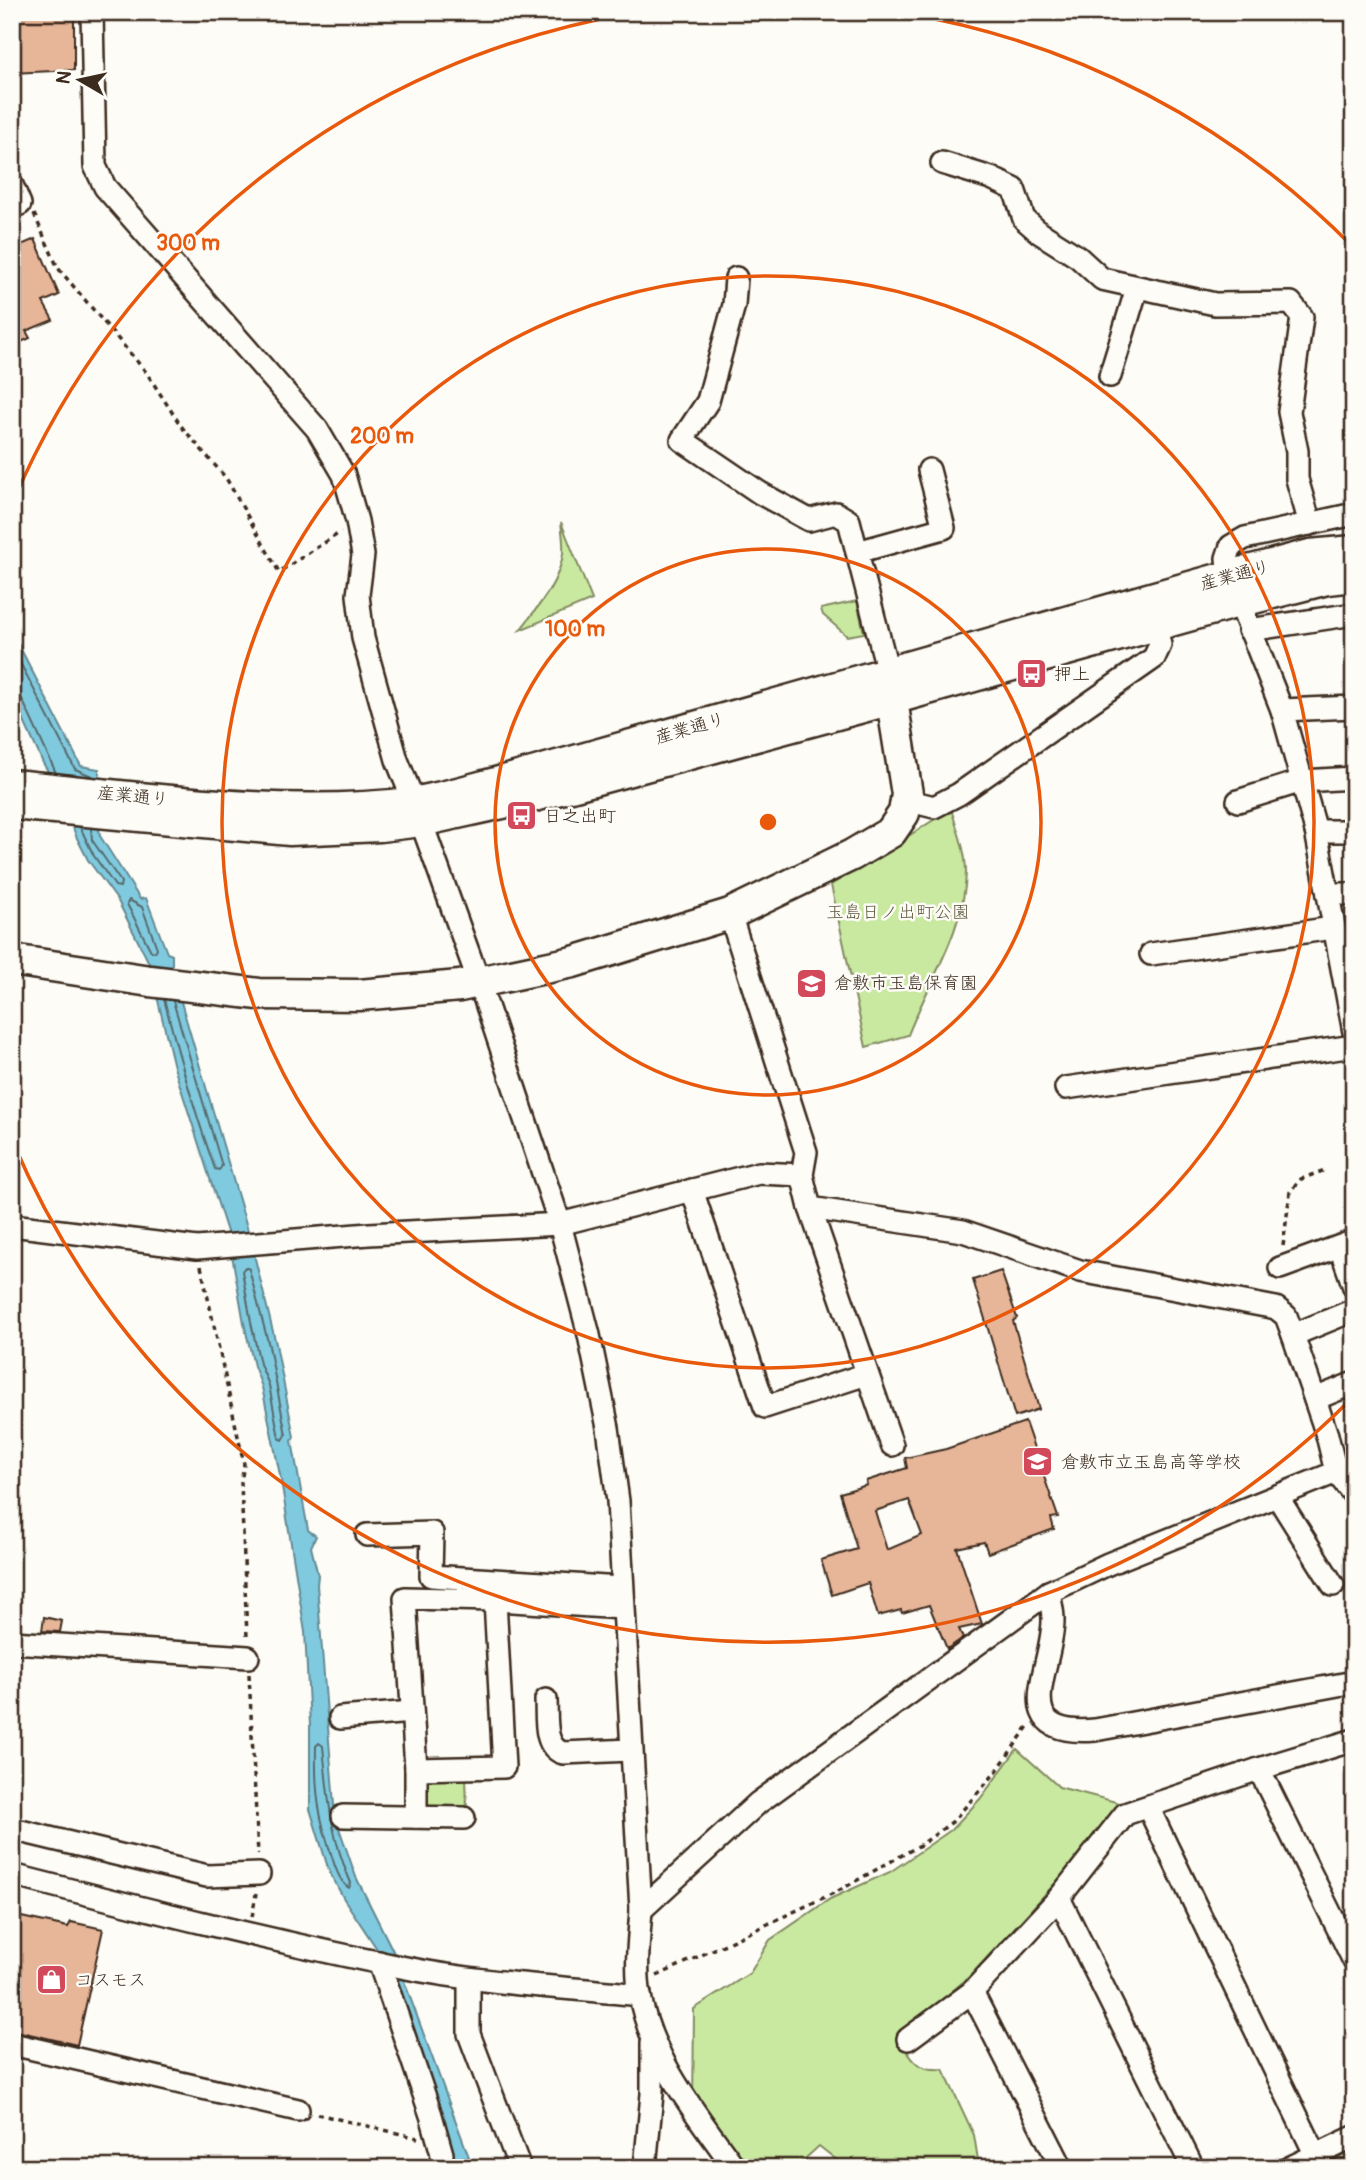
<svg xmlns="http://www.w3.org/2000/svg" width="1366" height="2180" viewBox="0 0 1366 2180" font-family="Pangolin,'Klee One',sans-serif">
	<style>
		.green { fill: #c9e9a1; stroke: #828a60; stroke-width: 2 }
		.water { fill: #80cae0; stroke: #648a92; stroke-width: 2 }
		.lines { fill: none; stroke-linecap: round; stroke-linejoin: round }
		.shore { stroke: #576a6c; stroke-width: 2 }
		.building { fill: #e7b598; stroke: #3b2a1e; stroke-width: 2; fill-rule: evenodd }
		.street-casing { stroke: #3b2a1e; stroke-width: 26 }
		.secondary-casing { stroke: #3b2a1e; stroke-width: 35 }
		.path { stroke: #3b2a1e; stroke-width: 3.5; stroke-dasharray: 5 5; stroke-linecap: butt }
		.street { stroke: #fdfcf7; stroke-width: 21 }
		.secondary { stroke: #fdfcf7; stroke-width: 30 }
		.ring { fill: none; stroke: #e8590c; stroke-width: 3.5 }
		.labels { text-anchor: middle; stroke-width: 5; stroke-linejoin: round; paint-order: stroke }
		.street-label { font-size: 18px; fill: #3b2a1e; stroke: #fdfcf7 }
		.poi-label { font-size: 18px; fill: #3b2a1e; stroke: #fdfcf7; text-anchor: start }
		.park-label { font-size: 18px; fill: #5e5a3f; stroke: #fdfcf7 }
		.centre { fill: #e8590c; stroke: #fdfcf7; stroke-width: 3.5 }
		.ring-label { font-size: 21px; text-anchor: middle; font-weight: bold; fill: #e8590c; stroke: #fdfcf7; stroke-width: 5; stroke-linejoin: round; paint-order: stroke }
	</style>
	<rect width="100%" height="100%" fill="#fdfcf7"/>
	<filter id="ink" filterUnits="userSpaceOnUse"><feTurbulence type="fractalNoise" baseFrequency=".0143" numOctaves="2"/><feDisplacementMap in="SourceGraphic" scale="14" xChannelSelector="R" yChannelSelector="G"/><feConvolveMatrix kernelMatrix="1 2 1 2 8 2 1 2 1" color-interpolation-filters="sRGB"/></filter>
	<g filter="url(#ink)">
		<g class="green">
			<path d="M561,522l31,78 -72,30c17,-22 39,-47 43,-76 1,-10 -1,-22 -2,-32z"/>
			<path d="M857,601l7,32 -17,3 -24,-21 -2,-6z"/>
			<path d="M951,809c6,20 15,42 15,63 -1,58 -38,111 -58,163l-42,12 -35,-162z"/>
			<path d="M1017,1749l42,38 61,16 -60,75 -90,98 -72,61c14,21 16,34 45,32l31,66 4,25 -4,8h-127l-28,-22 -24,22h-60l-42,-59 1,-100 56,-36 20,-33 60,-41 60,-27 61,-42 29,-31z"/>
			<path d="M466,1774l1,39 -37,-2 -7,-6 2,-25 5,-5z"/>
		</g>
		<path class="water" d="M12,632l69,134 18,3v21l-5,5 6,41 40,63 6,-1 21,55 5,2v10l9,37 68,232 27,110 18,93 -2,4 16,89 8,6 -5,11 7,28 -1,10 17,220 4,20 18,52 37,74 80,217h-22l-25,-85 -45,-128 -37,-56 -15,-28 -19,-62v-84l-5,-93 -24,-152 -19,-93 -8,-21 -10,-43 -15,-85 -55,-171 -25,-104 -31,-62 -30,-41 -12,-24 -15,-43 -18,-30 -31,-68z"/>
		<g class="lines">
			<g class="shore">
				<path d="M12,647l63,122 17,7"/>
				<path d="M12,695h6l4,4 34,74"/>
				<path d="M80,827l14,29 21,30 5,1 1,-5 -29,-42 -1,-12"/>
				<path d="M129,900l13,7 15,41 -2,4 -4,-1 -24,-47z"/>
				<path d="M164,999c15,58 31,114 51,170l4,1 3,-4 -49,-165"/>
				<path d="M245,1267l4,2 20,77 17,89 -3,5 -4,-2 -10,-53 -9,-21 -9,-42 -9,-51z"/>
				<path d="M319,1743l4,3c5,51 7,89 28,137l-2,5c-8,-5 -13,-18 -16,-28 -15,-44 -18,-68 -17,-114z"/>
			</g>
		</g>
		<g class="building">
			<path d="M12,12h62v58l-62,3z"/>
			<path d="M35,239l24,56 -16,7 10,18 -27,11 4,7 -18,8v-97z"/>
			<path d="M1001,1271l16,47 -4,3 26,88 -24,8 -42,-137z"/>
			<path d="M1025,1422l33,95 -7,1 3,11 -66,24 -4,-11 -27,6 25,76 -23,5 4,9 -16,11 -18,-44 -27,8 -1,-3 -23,6 -10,-33 -36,12 -11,-35 36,-11 -17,-56 27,-8 -1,-4 41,-13 -2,-10 41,-9zM909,1500l13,35 -35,15 -12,-39z"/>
			<path d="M44,1617l18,4 -2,11 -18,-1z"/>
			<path d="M12,1915l56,12 3,-5 32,7 -26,116 -65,-15z"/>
		</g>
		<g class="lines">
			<defs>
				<g id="street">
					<path d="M92,12l3,154 10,21 212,242 27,46 13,46 6,34 -5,40 5,43 34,122 17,42 65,180 81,242 29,111 19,93 10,73 23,409c-2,28 -6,58 -1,86 12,65 58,120 95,172"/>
					<path d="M942,163l49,15 23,11 10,30 16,14 38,24 24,22 113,25 76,-1 11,14 -13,95 8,39v28l13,45"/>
					<path d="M12,185l8,19"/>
					<path d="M736,278l-2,27 -26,96 -26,39 78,53 49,27 27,-7 13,8 8,31"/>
					<path d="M1110,376l27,-88"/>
					<path d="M1354,514l-109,24 -14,8 -4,12 2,18 53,134 34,121 38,201"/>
					<path d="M1249,630l105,-16"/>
					<path d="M888,672l-31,-120 87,-24 -15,-58"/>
					<path d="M1282,710l72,-3"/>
					<path d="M907,794l11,9 16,4 25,-13 195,-136 6,-13 -7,-32"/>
					<path d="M1238,801l64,-20 52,-3"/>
					<path d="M1316,831h38"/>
					<path d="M1328,894h26"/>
					<path d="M730,914l76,238 -4,23 8,33 153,23 117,40 196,37 10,8 7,19 34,100 9,37 18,23"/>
					<path d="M1151,954l182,-26"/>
					<path d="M1066,1088l288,-42"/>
					<path d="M692,1190l73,217 102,-33"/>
					<path d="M810,1208l82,237"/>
					<path d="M12,1225l185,23 172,-14 191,-10 199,-51 43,2"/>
					<path d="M1340,1247l14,40"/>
					<path d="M1280,1268l74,-27"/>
					<path d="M1293,1335l61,-25"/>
					<path d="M1315,1399l39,-16"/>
					<path d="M1277,1496l56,89"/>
					<path d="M367,1535l65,-2 -1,43 190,12"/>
					<path d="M1049,1592c1,9 4,18 4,27 1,48 -49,119 42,111l259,-48"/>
					<path d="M12,1642l236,15"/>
					<path d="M546,1700c1,18 -3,47 17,53l68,-3"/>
					<path d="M340,1718l72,-6"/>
					<path d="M416,1769l88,-2 -9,-167"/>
					<path d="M1259,1769l95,192"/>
					<path d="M1148,1807l174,361"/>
					<path d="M343,1816l121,2"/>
					<path d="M416,1817v-48l-11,-171 90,2 127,8"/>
					<path d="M12,1829l195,47 52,-2"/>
					<path d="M12,1875c129,33 259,66 389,92 79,16 159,20 239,28"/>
					<path d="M1059,1898l134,270"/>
					<path d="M641,1910l117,-107 291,-211 59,-28 246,-99"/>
					<path d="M379,1962l52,153 11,39 -2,14"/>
					<path d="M469,1979v55l51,134"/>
					<path d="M972,1992l90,176"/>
					<path d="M908,2039l64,-47 87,-94 66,-84 134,-45 95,-29"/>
					<path d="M12,2044l286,66"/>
					<path d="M645,2168l7,-74v-51"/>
					<path d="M1289,2168l65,-31"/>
				</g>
				<g id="secondary">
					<path d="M12,785c129,12 270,34 399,18 35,-5 70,-17 104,-25l714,-202 81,-21 44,-4"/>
					<path d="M12,804l278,26 90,-4 41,-5 113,-25 358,-97 346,-97 89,-23 27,-3"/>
					<path d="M12,960l138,21 109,13 100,1 101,-9 113,-24 157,-48 122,-59 39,-23 13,-19 3,-19 -18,-112"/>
				</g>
			</defs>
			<use href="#street" class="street-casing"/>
			<use href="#secondary" class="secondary-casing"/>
			<g class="path">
				<path d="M34,214l24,54 88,104 35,54 45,52 53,94 62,-40"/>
				<path d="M1283,1246l7,-54 11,-13 24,-9"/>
				<path d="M201,1266l43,198 -3,18 6,156"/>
				<path d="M249,1674l9,181"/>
				<path d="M252,1917l4,-23"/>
				<path d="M657,1976l181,-85 84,-47 30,-22 44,-50 33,-47"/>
				<path d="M317,2114l101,24"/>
			</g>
			<use href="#street" class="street"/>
			<use href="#secondary" class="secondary"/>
		</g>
	</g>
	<g class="ring">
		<circle cx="768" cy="822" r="273"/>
		<circle cx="768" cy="822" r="546"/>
		<path d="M1353 1397A820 820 0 0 1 13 1142M13 502A820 820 0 0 1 633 13M903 13A820 820 0 0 1 1353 247"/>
	</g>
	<defs>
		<symbol id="bus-square" viewBox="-11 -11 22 22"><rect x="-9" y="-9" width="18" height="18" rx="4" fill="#d1495b" stroke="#fdfcf7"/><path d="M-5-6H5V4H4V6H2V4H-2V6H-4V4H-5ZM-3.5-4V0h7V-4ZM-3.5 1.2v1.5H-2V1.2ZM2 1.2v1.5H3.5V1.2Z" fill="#fff"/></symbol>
		<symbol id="school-square" viewBox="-11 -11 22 22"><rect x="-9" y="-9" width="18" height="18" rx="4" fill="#d1495b" stroke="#fdfcf7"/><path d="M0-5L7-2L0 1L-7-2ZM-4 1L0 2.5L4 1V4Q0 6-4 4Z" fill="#fff"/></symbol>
		<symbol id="shop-square" viewBox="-11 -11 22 22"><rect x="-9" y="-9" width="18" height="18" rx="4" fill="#d1495b" stroke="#fdfcf7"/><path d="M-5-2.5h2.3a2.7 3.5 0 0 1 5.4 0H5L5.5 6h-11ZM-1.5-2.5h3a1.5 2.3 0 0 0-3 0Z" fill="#fff"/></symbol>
	</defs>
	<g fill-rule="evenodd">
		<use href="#bus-square" x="1014" y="656" width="35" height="35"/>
		<use href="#bus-square" x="504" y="798" width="35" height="35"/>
		<use href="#school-square" x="794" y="966" width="35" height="35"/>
		<use href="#school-square" x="1020" y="1444" width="35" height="35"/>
		<use href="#shop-square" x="34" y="1962" width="35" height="35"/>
	</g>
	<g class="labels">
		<g class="street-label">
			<text transform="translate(1235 575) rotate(-15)" y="6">産業通り</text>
			<text transform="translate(690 728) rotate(-16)" y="6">産業通り</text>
			<text transform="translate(133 796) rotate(6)" y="6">産業通り</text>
		</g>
		<g class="poi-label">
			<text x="1054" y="680">押上</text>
			<text x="544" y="822">日之出町</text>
			<text x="834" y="989">倉敷市玉島保育園</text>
			<text x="1061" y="1468">倉敷市立玉島高等学校</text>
			<text x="75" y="1986">コスモス</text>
		</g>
		<g class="park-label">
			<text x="898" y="918">玉島日ノ出町公園</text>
		</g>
	</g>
	<circle cx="768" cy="822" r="10" class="centre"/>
	<g class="ring-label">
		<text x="188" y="250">300 m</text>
		<text x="382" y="443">200 m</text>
		<text x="575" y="636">100 m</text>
	</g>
	<rect width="1366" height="2180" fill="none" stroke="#fdfcf7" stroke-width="42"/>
	<rect x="21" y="21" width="1324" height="2138" fill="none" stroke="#3b2a1e" stroke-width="2.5" filter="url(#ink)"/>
	<g transform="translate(80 80) rotate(279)" stroke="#fdfcf7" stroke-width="5" paint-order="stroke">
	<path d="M0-5L12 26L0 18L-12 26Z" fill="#3b2a1e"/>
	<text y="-10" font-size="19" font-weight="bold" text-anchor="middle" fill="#3b2a1e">N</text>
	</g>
</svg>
